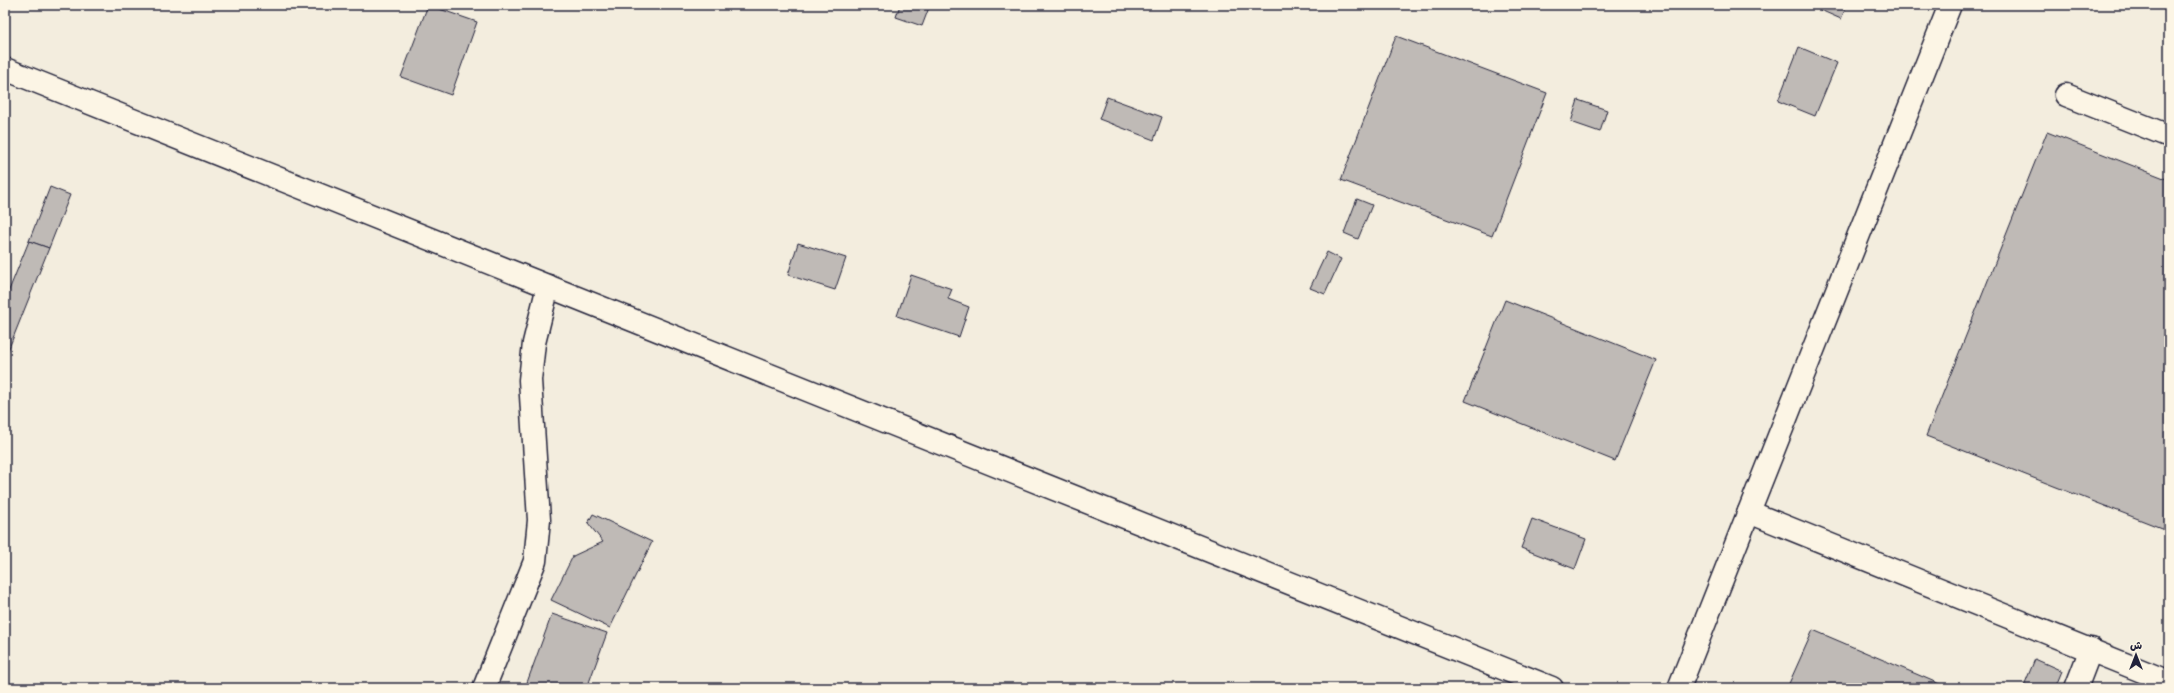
<svg xmlns="http://www.w3.org/2000/svg" width="2174" height="693" viewBox="0 0 2174 693" font-family="'Patrick Hand','Playpen Sans Arabic',sans-serif">
	<style>
		.building { fill: #bfbab6; stroke: #22223b }
		.lines { fill: none; stroke-linecap: round; stroke-linejoin: round }
		.minor-casing { stroke: #22223b; stroke-width: 25 }
		.minor { stroke: #fcf5e5; stroke-width: 22 }
	</style>
	<rect width="100%" height="100%" fill="#f3edde"/>
	<filter id="ink" filterUnits="userSpaceOnUse"><feTurbulence type="fractalNoise" baseFrequency=".025" numOctaves="2"/><feDisplacementMap in="SourceGraphic" scale="8" xChannelSelector="R" yChannelSelector="G"/><feConvolveMatrix kernelMatrix="1 2 1 2 8 2 1 2 1" color-interpolation-filters="sRGB"/></filter>
	<g filter="url(#ink)">
		<g class="building">
			<path d="M428,5l49,17 -26,73 -50,-18z"/>
			<path d="M900,5h30l-8,21 -26,-9z"/>
			<path d="M1809,5h38l-6,14z"/>
			<path d="M1396,36l151,57 -55,143 -151,-56z"/>
			<path d="M1799,47l38,16 -22,53 -37,-15z"/>
			<path d="M1107,97l55,20 -8,23 -55,-21z"/>
			<path d="M1578,100l29,10 -7,22 -29,-10z"/>
			<path d="M2047,132l122,48v351l-243,-95z"/>
			<path d="M50,187l20,8 -21,53 -20,-7z"/>
			<path d="M1357,199l15,6 -14,34 -14,-6z"/>
			<path d="M29,241l20,7 -44,110v-58z"/>
			<path d="M798,243l48,15 -11,32 -47,-15z"/>
			<path d="M1327,252l14,7 -16,35 -15,-6z"/>
			<path d="M911,275l41,14 -4,10 21,8 -10,30 -62,-21z"/>
			<path d="M1505,300l151,60 -41,101 -150,-60z"/>
			<path d="M593,514l59,28 -42,86 -59,-28 22,-44 30,-14 -15,-19z"/>
			<path d="M1532,519l54,20 -11,30 -54,-21z"/>
			<path d="M552,614l55,19 -20,55h-62z"/>
			<path d="M1813,630l136,58h-162z"/>
			<path d="M2035,659l27,12 -7,17h-32z"/>
		</g>
		<g class="lines">
			<defs>
				<g id="minor">
					<path d="M5,69l1547,619"/>
					<path d="M2066,95l103,41"/>
					<path d="M1749,512l420,170"/>
					<path d="M484,688l51,-127 4,-41 -9,-140 4,-37 14,-57"/>
					<path d="M1679,688l271,-683"/>
					<path d="M2076,688l15,-39"/>
				</g>
			</defs>
			<use href="#minor" class="minor-casing"/>
			<use href="#minor" class="minor"/>
		</g>
	</g>
	<rect width="2174" height="693" fill="none" stroke="#fcf5e5" stroke-width="20"/>
	<rect x="10" y="10" width="2154" height="673" fill="none" stroke="#22223b" stroke-width="1.5" filter="url(#ink)"/>
	<g transform="translate(2136 655)" stroke="#fcf5e5" stroke-width="3" paint-order="stroke">
	<path d="M0-3L7 15L0 10L-7 15Z" fill="#22223b"/>
	<text y="-6" font-size="11" font-weight="bold" text-anchor="middle" fill="#22223b">ش</text>
	</g>
</svg>
